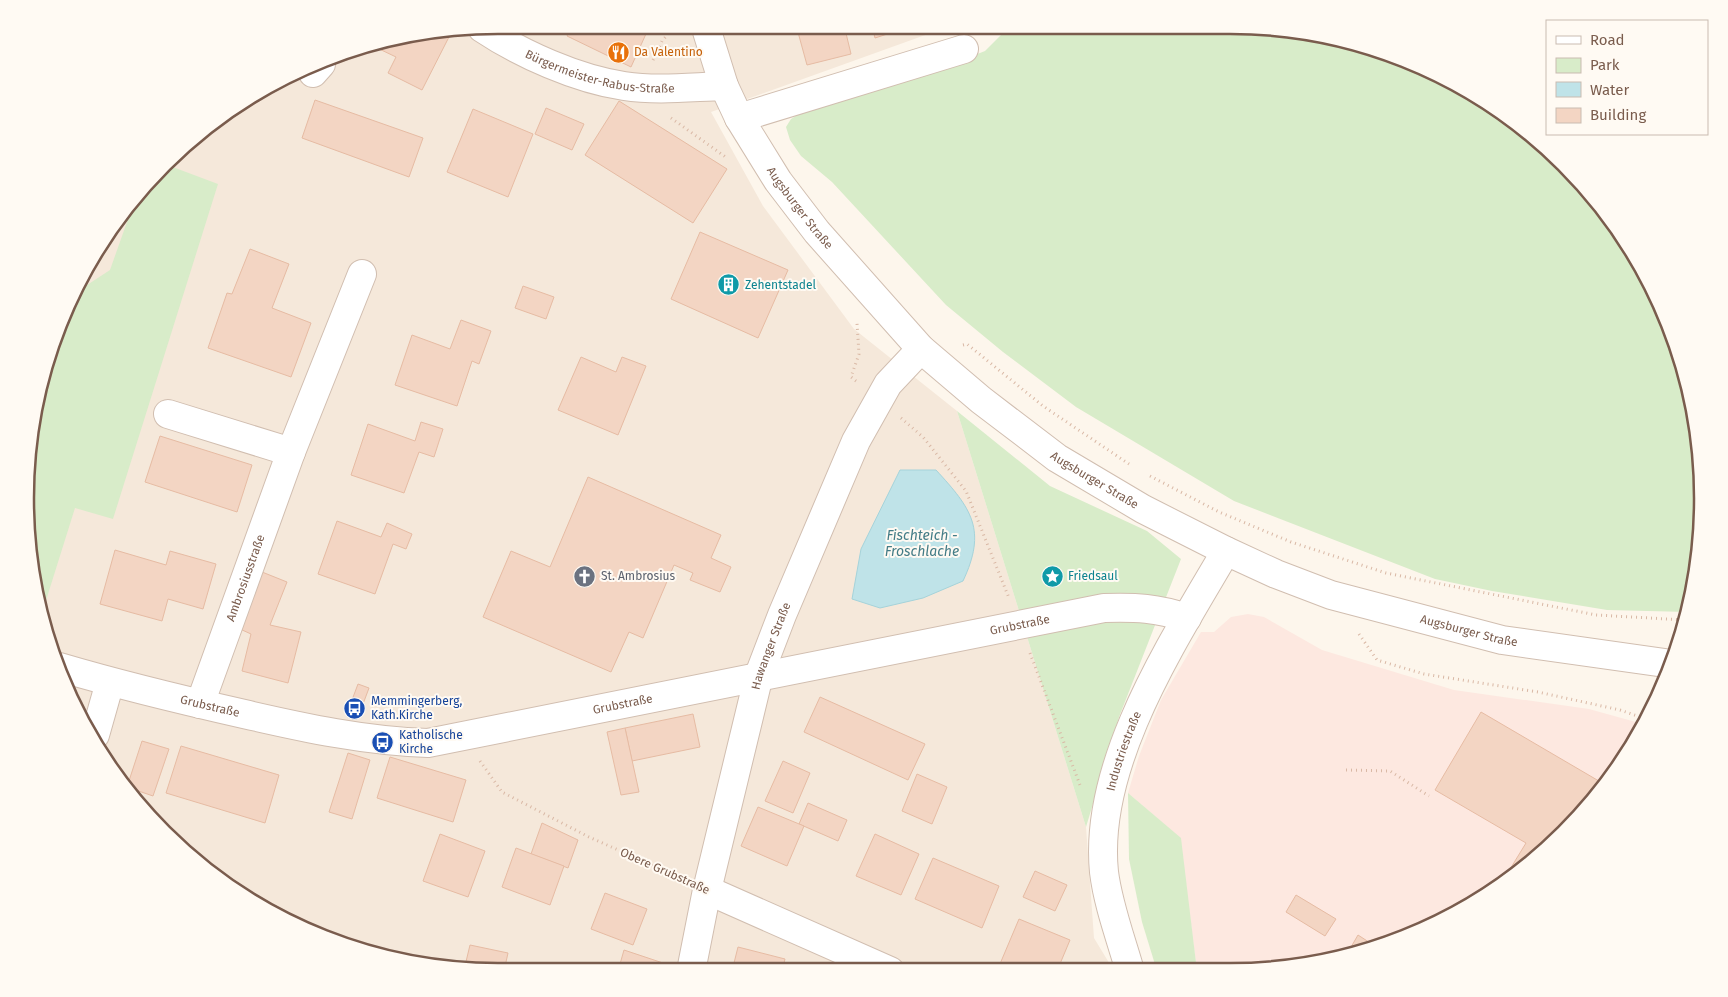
<svg xmlns="http://www.w3.org/2000/svg" width="1728" height="997" viewBox="0 0 1728 997" font-family="'Fira Sans',sans-serif">
	<style>
		.residential { fill: #f5e8da }
		.commercial { fill: #fde8e0 }
		.green { fill: #d8ecc9 }
		.water { fill: #bfe3e8; stroke: #a5d3da }
		.building { fill: #f3d5c3; stroke: #e6bba3 }
		.lines { fill: none; stroke-linecap: round; stroke-linejoin: round }
		.minor-casing { stroke: #d1beb0; stroke-width: 30 }
		.path { stroke: #d9b8a5; stroke-width: 3; stroke-dasharray: 1 4; stroke-linecap: butt }
		.minor { stroke: #fff; stroke-width: 28 }
		.labels { text-anchor: middle; stroke-width: 4; stroke-linejoin: round; paint-order: stroke }
		.food-label { font-size: 12px; fill: #c56008; stroke: #fffaf3; text-anchor: start }
		.street-label { font-size: 12px; fill: #7a5c4d; stroke: #fffaf3 }
		.culture-label { font-size: 12px; fill: #0d838f; stroke: #fffaf3; text-anchor: start }
		.worship-label { font-size: 12px; fill: #5b616d; stroke: #fffaf3; text-anchor: start }
		.transit-label { font-size: 12px; fill: #164399; stroke: #fffaf3; text-anchor: start }
		.water-label { font-size: 14px; font-style: italic; fill: #437c86; stroke: #fffaf3 }
		.rim { fill: none; stroke: #7a5c4d; stroke-width: 2.5 }
	</style>
	<rect width="100%" height="100%" fill="#fdf6ec"/>
	<path class="residential" d="M499,25l442,1 1,3 -231,83 52,94 91,123 103,82 129,416 8,111 20,33h-647l-120,-24 -111,-55 -113,-105 -73,-136 -25,-152 16,-123 64,-141 105,-112 137,-73z"/>
	<path class="commercial" d="M1248,614l16,3 58,33 132,40 135,19 54,15 -20,37 -59,73 -98,74 -85,39 -120,24h-64l-17,-133 -52,-45 11,-37 22,-56 40,-68h13l17,-15z"/>
	<g class="green">
		<path d="M1010,26h251l120,24 111,55 72,58 59,72 44,82 27,89 9,92 -9,93 -6,21 -81,-2 -115,-19 -57,-12 -201,-78 -158,-94 -73,-55 -57,-47 -114,-123 -31,-26 -11,-16 -4,-13 5,-8 14,-9 137,-42 43,-17z"/>
		<path d="M170,166l48,18 -105,335 -38,-11 -32,102 -18,-111 16,-123 40,-87 29,-19 23,-65z"/>
		<path d="M957,411l93,75 97,45 34,28 -62,158 -33,110z"/>
		<path d="M1128,793l53,45 16,133h-40l-15,-49 -13,-63z"/>
	</g>
	<path class="water" d="M900,470h36c36,39 51,60 27,111l-40,17 -43,10 -28,-9 9,-50z"/>
	<g class="building">
		<path d="M537,25h13l-2,5z"/>
		<path d="M572,25h78l-19,42 -64,-31z"/>
		<path d="M796,25h48l7,29 -44,11z"/>
		<path d="M872,26h33l1,2 -31,10z"/>
		<path d="M451,33l-29,57 -34,-17 8,-16 -23,-11z"/>
		<path d="M315,100l108,38 -14,39 -107,-39z"/>
		<path d="M619,101l108,68 -34,54 -108,-68z"/>
		<path d="M546,108l38,16 -12,26 -37,-16z"/>
		<path d="M473,109l60,25 -25,63 -61,-25z"/>
		<path d="M700,232l88,38 -30,68 -87,-39z"/>
		<path d="M250,249l39,15 -17,44 39,15 -20,54 -83,-29 19,-55 5,1z"/>
		<path d="M523,286l31,11 -8,22 -31,-11z"/>
		<path d="M461,320l30,11 -12,33 -7,-3 -15,45 -62,-21 17,-50 38,14z"/>
		<path d="M581,357l35,15 6,-15 24,9 -28,69 -60,-25z"/>
		<path d="M421,422l22,7 -9,28 -15,-5 -15,41 -53,-18 17,-51 47,17z"/>
		<path d="M160,436l92,29 -15,47 -92,-30z"/>
		<path d="M588,477l133,58 -10,23 20,9 -11,25 -30,-12 3,-7 -19,-8 -31,73 -14,-6 -18,40 -128,-55 28,-66 39,16z"/>
		<path d="M337,521l44,16 6,-14 25,11 -6,15 -13,-5 -18,50 -57,-20z"/>
		<path d="M115,550l51,15 4,-14 46,13 -13,45 -35,-10 -6,22 -62,-17z"/>
		<path d="M262,572l25,10 -17,43 31,7 -13,51 -46,-12 9,-37 -11,-5z"/>
		<path d="M358,684l11,4 -6,16 -11,-4z"/>
		<path d="M820,697l105,47 -17,36 -104,-48z"/>
		<path d="M1481,712l123,72 -40,50 -60,45 22,-36 -91,-53z"/>
		<path d="M693,714l7,33 -68,14 -7,-33z"/>
		<path d="M625,728l14,64 -18,3 -14,-63z"/>
		<path d="M142,741l27,8 -16,47 -26,-9z"/>
		<path d="M181,746l98,29 -14,48 -99,-30z"/>
		<path d="M348,753l22,7 -18,59 -23,-7z"/>
		<path d="M390,757l76,23 -13,42 -76,-24z"/>
		<path d="M783,761l27,12 -17,40 -28,-12z"/>
		<path d="M917,774l30,13 -15,37 -30,-13z"/>
		<path d="M808,803l39,17 -9,21 -39,-17z"/>
		<path d="M758,807l46,19 -17,40 -46,-20z"/>
		<path d="M542,823l36,17 -10,28 -37,-14z"/>
		<path d="M440,834l45,17 -17,46 -45,-16z"/>
		<path d="M875,834l44,20 -18,41 -45,-19z"/>
		<path d="M516,848l48,18 -14,39 -48,-18z"/>
		<path d="M933,858l66,28 -17,42 -67,-29z"/>
		<path d="M1035,871l32,14 -12,26 -32,-14z"/>
		<path d="M605,893l42,16 -14,36 -42,-16z"/>
		<path d="M1296,895l40,24 -11,17 -39,-24z"/>
		<path d="M1019,919l51,21 -13,31h-60z"/>
		<path d="M1358,935l20,13 -31,6z"/>
		<path d="M470,945l38,8 -4,18 -40,-1z"/>
		<path d="M738,947l47,12 -3,12h-50z"/>
		<path d="M624,950l48,16 -1,5h-53z"/>
	</g>
	<g class="lines">
		<defs>
			<g id="minor">
				<path id="s1" d="M705,25l19,61 15,32 39,63 39,51 104,117 60,51 76,58 86,51 83,42 50,23 55,21 171,45 170,24"/>
				<path id="s2" d="M482,28c39,26 95,51 142,58 33,5 67,1 100,0"/>
				<path d="M313,73l8,-9"/>
				<path d="M739,118l225,-69"/>
				<path d="M168,414l123,38"/>
				<path id="s3" d="M59,667c61,18 123,33 185,47 61,14 121,27 184,29l676,-135c33,-1 52,0 83,10"/>
				<path id="s4" d="M200,704l91,-252 71,-178"/>
				<path d="M95,735l15,-53"/>
				<path d="M707,890l183,81"/>
				<path id="s5" d="M691,971l16,-81 52,-215 23,-60 74,-174 32,-57 33,-35"/>
				<path id="s6" d="M1130,971c-9,-32 -22,-66 -26,-99 -11,-109 69,-230 122,-321"/>
			</g>
		</defs>
		<use href="#minor" class="minor-casing"/>
		<g class="path">
			<path d="M987,34l8,-8"/>
			<path d="M653,60l9,-19 13,-15"/>
			<path d="M671,118l56,40"/>
			<path d="M963,345l4,-1 76,62 86,58"/>
			<path d="M856,381l-5,-4 8,-23 -2,-31"/>
			<path d="M901,418l22,19 43,54 43,107"/>
			<path d="M1150,476l69,36 72,30 95,31 210,42 89,5"/>
			<path d="M1359,634l18,26 47,14 114,18 82,18 26,9"/>
			<path d="M1030,653l50,132"/>
			<path d="M480,761l22,31 87,45 92,41"/>
			<path d="M1346,770l44,1 39,25"/>
		</g>
		<use href="#minor" class="minor"/>
	</g>
	<defs>
		<symbol id="restaurant-disc" viewBox="-11 -11 22 22"><circle r="9.5" fill="#e8710a" stroke="#fffaf3"/><path d="M-5-6h1v4h1v-4h1v4h1v-4h1v5L-1.5 .5V6h-2V.5L-5-1ZM5-6V6H3V1.5H1.5Q1.5-4 5-6Z" fill="#fff"/></symbol>
		<symbol id="building-disc" viewBox="-11 -11 22 22"><circle r="9.5" fill="#0f9aa8" stroke="#fffaf3"/><path d="M-4-6H4V6H1V3H-1V6H-4ZM-2.5-4.3h1.7v1.8h-1.7ZM.8-4.3h1.7v1.8H.8ZM-2.5-1h1.7V.8h-1.7ZM.8-1h1.7V.8H.8Z" fill="#fff"/></symbol>
		<symbol id="church-disc" viewBox="-11 -11 22 22"><circle r="9.5" fill="#6b7280" stroke="#fffaf3"/><path d="M-1.2-6h2.4v3.5h3.3v2.4h-3.3V6h-2.4V-.1h-3.3v-2.4h3.3Z" fill="#fff"/></symbol>
		<symbol id="sight-disc" viewBox="-11 -11 22 22"><circle r="9.5" fill="#0f9aa8" stroke="#fffaf3"/><path d="M0-6L1.8-2.2L6-1.7L2.9 1.2L3.7 5.4L0 3.3L-3.7 5.4L-2.9 1.2L-6-1.7L-1.8-2.2Z" fill="#fff"/></symbol>
		<symbol id="bus-disc" viewBox="-11 -11 22 22"><circle r="9.5" fill="#1a4fb4" stroke="#fffaf3"/><path d="M-5-6H5V4H4V6H2V4H-2V6H-4V4H-5ZM-3.5-4V0h7V-4ZM-3.5 1.2v1.5H-2V1.2ZM2 1.2v1.5H3.5V1.2Z" fill="#fff"/></symbol>
	</defs>
	<g fill-rule="evenodd">
		<use href="#restaurant-disc" x="606" y="40" width="25" height="25"/>
		<use href="#building-disc" x="716" y="272" width="25" height="25"/>
		<use href="#church-disc" x="572" y="564" width="25" height="25"/>
		<use href="#sight-disc" x="1040" y="564" width="25" height="25"/>
		<use href="#bus-disc" x="342" y="696" width="25" height="25"/>
		<use href="#bus-disc" x="370" y="730" width="25" height="25"/>
	</g>
	<g class="labels">
		<g class="food-label">
			<text x="634" y="56">Da Valentino</text>
		</g>
		<g class="street-label">
			<text dy="4" stroke="none"><textPath href="#s2" startOffset="128">Bürgermeister-Rabus-Straße</textPath></text>
			<text dy="4" stroke="none"><textPath href="#s1" startOffset="208">Augsburger Straße</textPath></text>
			<text dy="4" stroke="none"><textPath href="#s1" startOffset="612">Augsburger Straße</textPath></text>
			<text dy="4" stroke="none"><textPath href="#s4" startOffset="134">Ambrosiusstraße</textPath></text>
			<text dy="4" stroke="none"><textPath href="#s3" startOffset="981">Grubstraße</textPath></text>
			<text dy="4" stroke="none"><textPath href="#s1" startOffset="1018">Augsburger Straße</textPath></text>
			<text dy="4" stroke="none"><textPath href="#s5" startOffset="335">Hawanger Straße</textPath></text>
			<text dy="4" stroke="none"><textPath href="#s3" startOffset="576">Grubstraße</textPath></text>
			<text dy="4" stroke="none"><textPath href="#s3" startOffset="156">Grubstraße</textPath></text>
			<text dy="4" stroke="none"><textPath href="#s6" startOffset="226">Industriestraße</textPath></text>
			<text transform="translate(665 871) rotate(24)" y="4">Obere Grubstraße</text>
		</g>
		<g class="culture-label">
			<text x="745" y="289">Zehentstadel</text>
			<text x="1068" y="580">Friedsaul</text>
		</g>
		<g class="worship-label">
			<text x="601" y="580">St. Ambrosius</text>
		</g>
		<g class="transit-label">
			<text x="371" y="705">Memmingerberg,<tspan x="371" dy="14">Kath.Kirche</tspan></text>
			<text x="399" y="739">Katholische<tspan x="399" dy="14">Kirche</tspan></text>
		</g>
		<g class="water-label">
			<text x="922" y="540">Fischteich -<tspan x="922" dy="16">Froschlache</tspan></text>
		</g>
	</g>
	<path d="M0 0H1728V997H0ZM498 34H1230A464 464 0 0 1 1694 498V499A464 464 0 0 1 1230 963H498A464 464 0 0 1 34 499V498A464 464 0 0 1 498 34Z" fill="#fffaf3" fill-rule="evenodd"/>
	<path class="rim" d="M498 34H1230A464 464 0 0 1 1694 498V499A464 464 0 0 1 1230 963H498A464 464 0 0 1 34 499V498A464 464 0 0 1 498 34Z"/>
	<rect x="1546" y="20" width="162" height="115" fill="#fffaf3" stroke="#cabbb1"/>
	<rect x="1556" y="36" width="25" height="8" fill="#ffffff" stroke="#cabbb1"/>
	<text x="1590" y="45" font-size="15" fill="#7a5c4d">Road</text>
	<rect x="1556" y="58" width="25" height="15" fill="#d8ecc9" stroke="#cabbb1"/>
	<text x="1590" y="70" font-size="15" fill="#7a5c4d">Park</text>
	<rect x="1556" y="82" width="25" height="15" fill="#bfe3e8" stroke="#cabbb1"/>
	<text x="1590" y="95" font-size="15" fill="#7a5c4d">Water</text>
	<rect x="1556" y="108" width="25" height="15" fill="#f3d5c3" stroke="#cabbb1"/>
	<text x="1590" y="120" font-size="15" fill="#7a5c4d">Building</text>
</svg>
